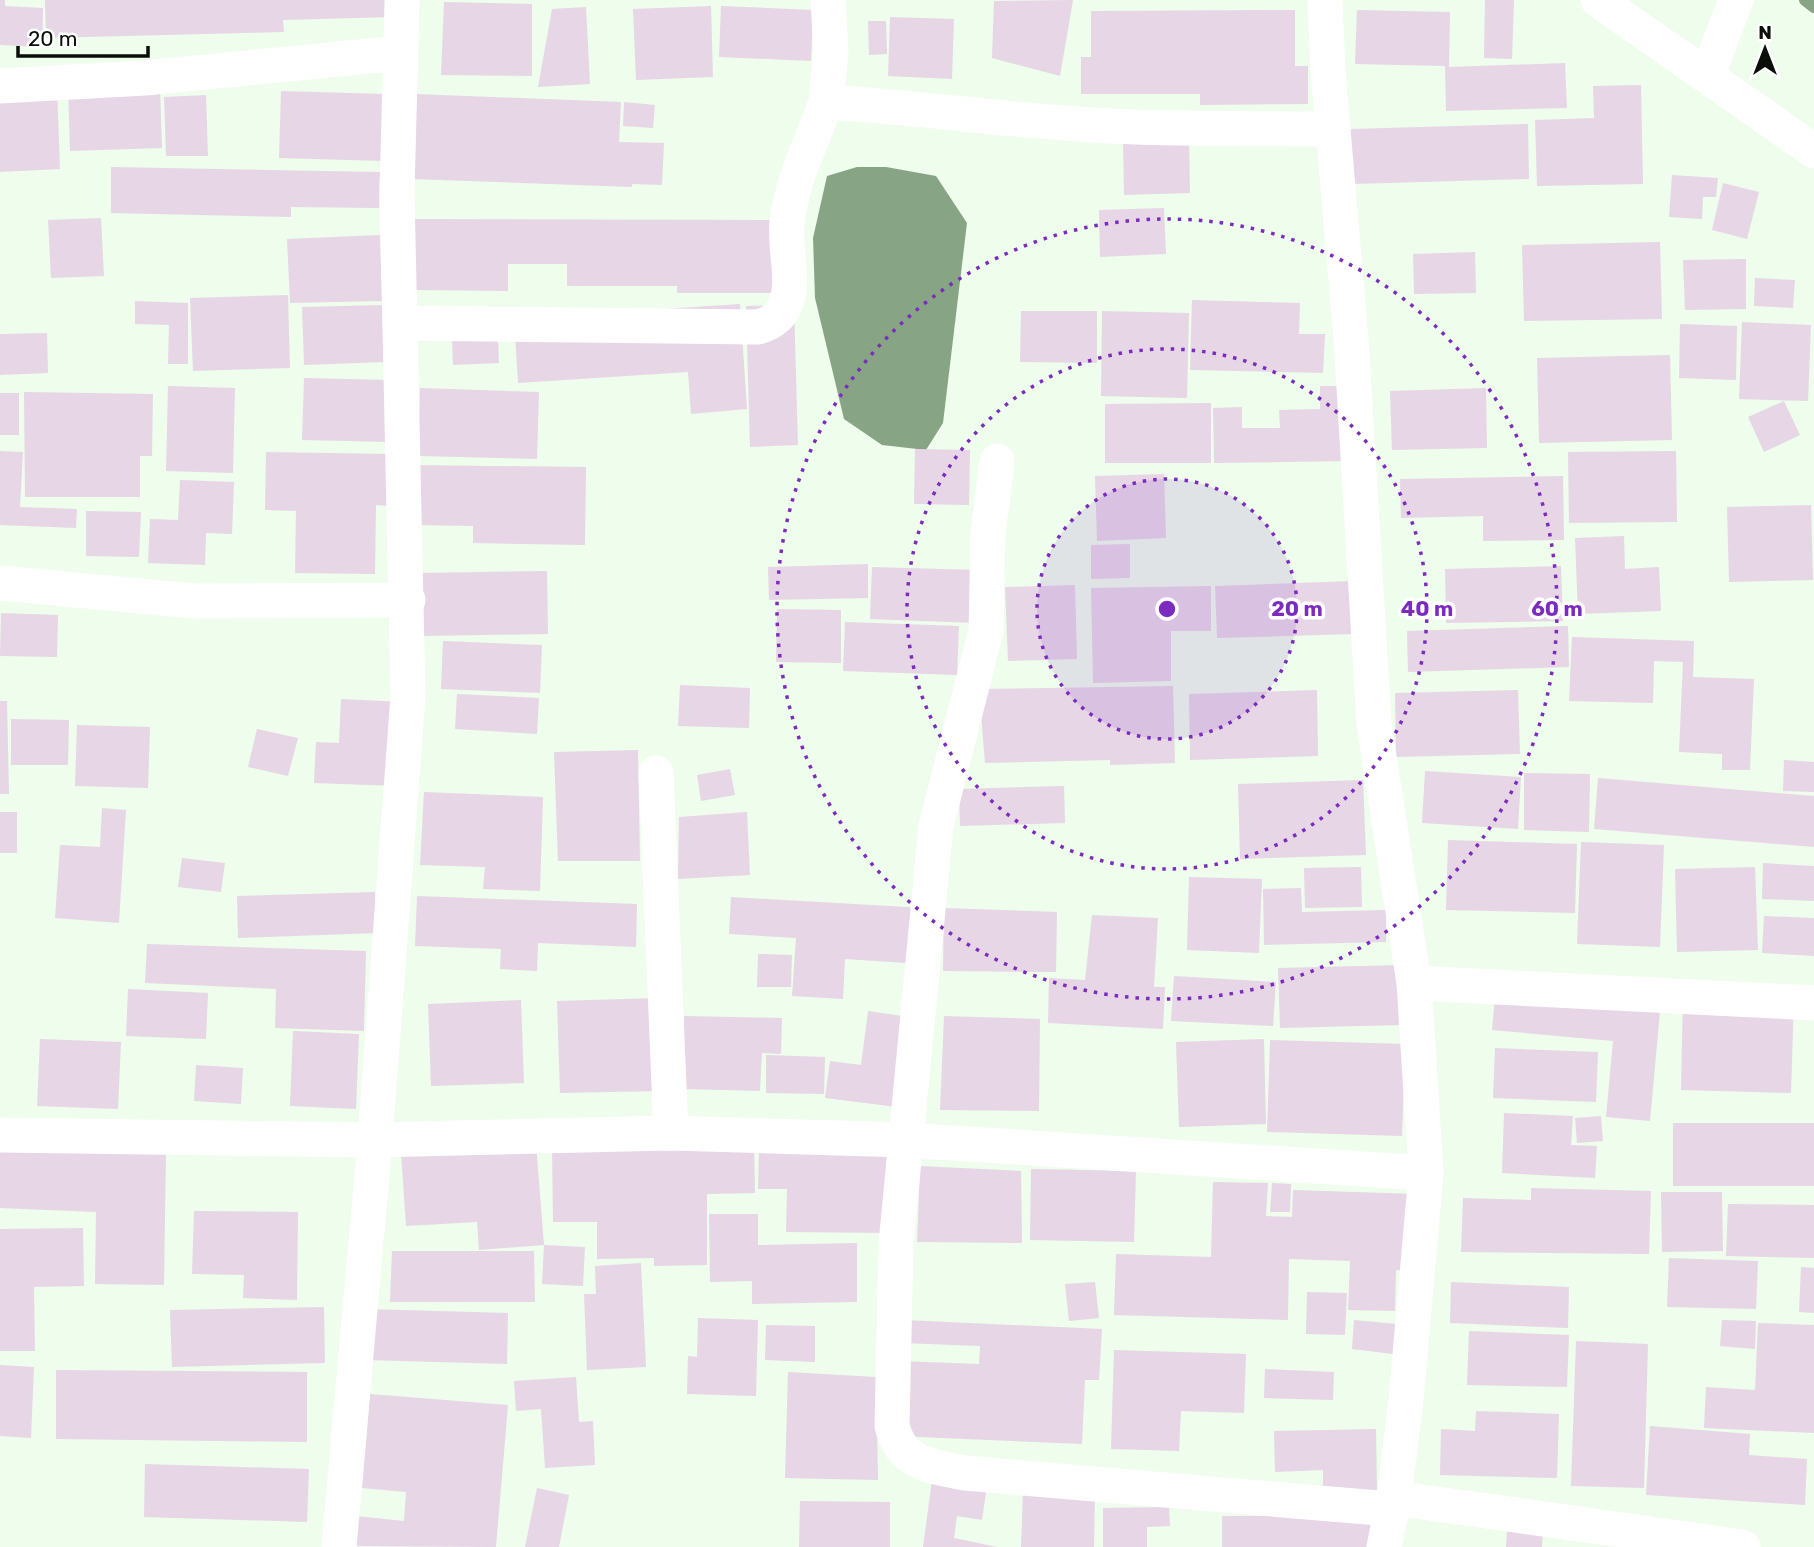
<svg xmlns="http://www.w3.org/2000/svg" width="1814" height="1547" viewBox="0 0 1814 1547" font-family="Rubik,sans-serif">
	<style>
		.water { fill: #87a584 }
		.lines { fill: none; stroke-linecap: round; stroke-linejoin: round }
		.stream { stroke: #87a584; stroke-width: 12 }
		.building { fill: #e6d6e6 }
		.minor { stroke: #fff; stroke-width: 35 }
		.ring { fill: none; stroke: #7b2cbf; stroke-width: 3.5; stroke-dasharray: 3.5 7 }
		.centre { fill: #7b2cbf; stroke: #fff; stroke-width: 3.5 }
		.ring-label { font-size: 21px; text-anchor: middle; font-weight: bold; fill: #7b2cbf; stroke: #fff; stroke-width: 7; stroke-linejoin: round; paint-order: stroke }
	</style>
	<rect width="100%" height="100%" fill="#eefdec"/>
	<path class="water" d="M857,167h29l50,9 31,47 -24,200 -17,27 -44,-5 -38,-26 -29,-121 -2,-60 14,-62z"/>
	<g class="lines">
		<path class="stream" d="M1805,0l9,7"/>
	</g>
	<g class="building">
		<path d="M0,0h5v6l38,2 -1,39 -42,-2z"/>
		<path d="M45,0h347v17l-109,3 1,12 -238,6z"/>
		<path d="M1073,0l-13,76 -68,-18 2,-57z"/>
		<path d="M1485,0h29l-2,59 -28,-1z"/>
		<path d="M444,2l88,2v72l-91,-1z"/>
		<path d="M711,6l2,71 -77,3 -3,-71z"/>
		<path d="M721,6l92,4 -2,51 -92,-4z"/>
		<path d="M586,7l4,77 -52,3 14,-78z"/>
		<path d="M1295,10v56h13v38l-108,1v-11h-119v-37h10v-46z"/>
		<path d="M1357,10l93,2 -1,55 116,-4 2,45 -121,3 -1,-45 -90,-2z"/>
		<path d="M890,17l64,2 -2,60 -64,-3z"/>
		<path d="M868,21h18l1,33 -18,1z"/>
		<path d="M160,84l2,64 -92,3 -2,-65z"/>
		<path d="M1641,85l2,99 -106,2 -2,-66 59,-2 -1,-32z"/>
		<path d="M57,89l3,80 -60,3v-82z"/>
		<path d="M281,91l103,3 -1,67 -104,-3z"/>
		<path d="M415,94l206,8 -2,40 45,1 -2,42 -30,-1v3l-220,-8z"/>
		<path d="M206,95l2,61h-42l-2,-59z"/>
		<path d="M624,102l31,3 -2,23 -30,-2z"/>
		<path d="M1528,124l1,55 -177,5 -2,-55z"/>
		<path d="M1189,140l1,53 -66,2 -1,-54z"/>
		<path d="M111,167l269,5 -1,36 -88,-1v10l-180,-4z"/>
		<path d="M1672,175l46,3 -2,19h-13l-1,22 -33,-2z"/>
		<path d="M1723,183l36,9 -12,47 -35,-9z"/>
		<path d="M1164,208l2,46 -66,3 -1,-47z"/>
		<path d="M101,218l3,58 -53,2 -3,-58z"/>
		<path d="M413,219l370,1 -1,73h-105v-7h-110v-22h-59v27l-95,-1z"/>
		<path d="M380,235l2,66 -92,2 -3,-64z"/>
		<path d="M1660,242l2,77 -138,2 -2,-76z"/>
		<path d="M1475,252l1,41 -62,1 -1,-40z"/>
		<path d="M1746,259v50l-61,1 -2,-50z"/>
		<path d="M1755,278l40,2 -2,28 -39,-2z"/>
		<path d="M288,295l2,73 -97,3 -3,-73z"/>
		<path d="M1192,300l108,3 -1,31h26l-2,39 -133,-3z"/>
		<path d="M135,301l53,2v61h-20l1,-39 -34,-1z"/>
		<path d="M740,304l7,105 -56,5 -3,-42 -170,11 -4,-64z"/>
		<path d="M383,305l2,57 -81,3 -2,-58z"/>
		<path d="M794,305l4,140 -48,2 -4,-141z"/>
		<path d="M1021,311h76v52l-77,-1z"/>
		<path d="M1102,311l87,2 -2,85 -86,-2z"/>
		<path d="M497,315l2,48 -46,2 -2,-48z"/>
		<path d="M1742,322l69,3 -3,76 -69,-2z"/>
		<path d="M1680,324l57,2 -1,54 -57,-2z"/>
		<path d="M47,333l1,40 -48,2v-41z"/>
		<path d="M1670,355l2,85 -133,3 -2,-85z"/>
		<path d="M304,378l87,2 -1,62 -88,-2z"/>
		<path d="M168,386l67,2 -2,85 -67,-2z"/>
		<path d="M1320,386h27l1,75 -134,2 -1,-55 29,-1v21h38l-1,-18 41,-1z"/>
		<path d="M420,388l119,4 -2,67 -119,-3z"/>
		<path d="M1486,388l1,60 -95,2 -2,-59z"/>
		<path d="M24,392l129,2 -1,62h-12v41h-115z"/>
		<rect x="0" y="393" width="19" height="42"/>
		<path d="M1784,401l16,34 -36,17 -16,-35z"/>
		<path d="M1211,403v60h-106v-59z"/>
		<path d="M915,449l55,1 -1,55 -55,-1z"/>
		<path d="M0,451l23,1 -3,55 57,2 -1,19 -76,-3z"/>
		<path d="M1676,451l1,71 -108,1 -1,-71z"/>
		<path d="M266,452l124,2 -1,52 -13,-1 -1,69 -80,-1 1,-62 -31,-1z"/>
		<path d="M412,465l174,2 -1,78 -112,-2v-17l-62,-1z"/>
		<path d="M1164,474l2,64 -69,3 -2,-65z"/>
		<path d="M1563,476l1,64 -81,1v-25l-82,2 -1,-39z"/>
		<path d="M180,480l54,2 -2,52 -26,-1 -1,32 -57,-2 2,-44 28,1z"/>
		<path d="M1811,505l2,75 -84,2 -2,-75z"/>
		<path d="M86,511l55,1 -2,45 -53,-1z"/>
		<path d="M1624,536l1,33 34,-2 2,44 -83,3 -3,-76z"/>
		<path d="M1130,544v34l-39,1v-34z"/>
		<path d="M868,564v34l-99,2 -1,-33z"/>
		<path d="M1561,566l2,55 -117,2 -1,-54z"/>
		<path d="M872,567l105,3 -2,53 -105,-4z"/>
		<path d="M547,571l1,63 -126,2 -1,-63z"/>
		<path d="M1352,581l2,53 -137,4 -2,-52z"/>
		<path d="M1075,585l2,74 -69,2 -3,-74z"/>
		<path d="M1211,586v45h-40v50l-78,2 -2,-95z"/>
		<path d="M777,609l64,1v53l-65,-1z"/>
		<path d="M1,613l57,2 -1,42 -57,-1z"/>
		<path d="M845,622l114,4 -2,49 -114,-4z"/>
		<path d="M1568,626l1,41 -161,5 -1,-41z"/>
		<path d="M1572,637l122,4 -1,36 61,2 -4,91h-28v-16l-43,-2 4,-90 -29,-1 -1,42 -84,-2z"/>
		<path d="M443,641l99,4 -2,48 -99,-4z"/>
		<path d="M680,685l70,3 -1,40 -71,-2z"/>
		<path d="M1173,686l2,77 -65,2v-5l-125,3 -6,-74z"/>
		<path d="M1317,690l1,66 -128,4 -1,-66z"/>
		<path d="M1518,690l2,64 -124,3 -1,-64z"/>
		<path d="M457,694l82,4 -2,36 -82,-5z"/>
		<path d="M341,699l61,3 -4,84 -84,-3 2,-41 23,1z"/>
		<path d="M0,701h7l2,93h-9z"/>
		<path d="M11,719l58,1 -1,45h-57z"/>
		<path d="M77,725l73,2 -2,61 -73,-2z"/>
		<path d="M257,729l41,9 -10,38 -40,-9z"/>
		<path d="M638,750l2,111h-82l-4,-109z"/>
		<path d="M1784,760l30,2v30l-31,-1z"/>
		<path d="M730,769l5,26 -34,6 -4,-26z"/>
		<path d="M1425,771l96,6 -3,52 -96,-6z"/>
		<path d="M1524,773l66,1 -1,58 -65,-2z"/>
		<path d="M1598,778l216,18v51l-220,-18z"/>
		<path d="M1363,780l3,75 -126,4 -2,-75z"/>
		<path d="M1064,786l1,37 -105,3 -1,-37z"/>
		<path d="M424,792l119,5 -3,94 -57,-2 2,-22 -65,-2z"/>
		<path d="M102,808l24,2 -7,113 -64,-5 5,-73 40,2z"/>
		<rect x="0" y="812" width="17" height="41"/>
		<path d="M747,812l3,63 -72,4 1,-62z"/>
		<path d="M1448,840l129,4 -2,69 -129,-3z"/>
		<path d="M1581,842l83,3 -4,102 -83,-3z"/>
		<path d="M182,858l43,5 -4,29 -43,-5z"/>
		<path d="M1763,863l51,3v35l-52,-2z"/>
		<path d="M1361,867l1,40 -57,1 -1,-40z"/>
		<path d="M1755,867l3,83 -81,2 -2,-83z"/>
		<path d="M1189,877l73,2 -3,74 -72,-3z"/>
		<path d="M1301,888l1,24 84,-2v32l-122,3 -1,-56z"/>
		<path d="M375,892l1,41 -138,5 -1,-42z"/>
		<path d="M417,896l220,8 -1,43 -98,-4 -1,28 -37,-2 1,-20 -86,-3z"/>
		<path d="M731,897l193,11 -3,56 -76,-5 -2,40 -51,-3 4,-58 -67,-4z"/>
		<path d="M944,908l113,4 -1,60 -113,-1z"/>
		<path d="M1092,915l66,3 -4,69h11l-2,42 -115,-6 1,-45 36,2z"/>
		<path d="M1764,916l50,2v38l-52,-3z"/>
		<path d="M147,944l219,7 -2,80 -89,-3 1,-39 -131,-6z"/>
		<path d="M758,954l34,1 -1,32h-34z"/>
		<path d="M1401,965l1,60 -122,3 -2,-60z"/>
		<path d="M1497,975l165,15 -12,131 -44,-4 7,-76 -121,-11z"/>
		<path d="M1174,976l102,6 -3,44 -102,-5z"/>
		<path d="M128,989l80,4 -2,46 -80,-3z"/>
		<path d="M1683,995l111,3 -3,95 -110,-3z"/>
		<path d="M658,998l3,93 -101,2 -3,-92z"/>
		<path d="M521,1000l3,83 -93,3 -3,-82z"/>
		<path d="M868,1011l41,6 -12,90 -72,-9 5,-37 31,4z"/>
		<path d="M684,1016l98,2 -1,36 -19,-1 -2,38 -78,-2z"/>
		<path d="M944,1016l96,3 -1,92 -99,-1z"/>
		<path d="M293,1031l66,3 -3,75 -66,-3z"/>
		<path d="M40,1039l81,3 -3,67 -81,-3z"/>
		<path d="M1264,1039l2,85 -87,3 -3,-85z"/>
		<path d="M1270,1040l135,4 -3,92 -135,-4z"/>
		<path d="M1495,1048l103,4 -2,50 -103,-4z"/>
		<path d="M766,1055l59,2 -1,37 -58,-1z"/>
		<path d="M196,1065l47,3 -2,36 -47,-3z"/>
		<path d="M1504,1113l69,3 -2,29 26,1 -2,32 -93,-5z"/>
		<path d="M1601,1116l2,25 -26,2 -2,-25z"/>
		<rect x="1673" y="1123" width="141" height="63"/>
		<path d="M754,1143l1,50 -48,1v71l-53,1v-8l-57,1v-37h-44l-1,-76z"/>
		<path d="M536,1144l8,101 -65,5 -2,-28 -71,4 -5,-73z"/>
		<path d="M0,1148l166,2 -2,135 -69,-1 1,-72 -96,-4z"/>
		<path d="M759,1149l131,1v83l-104,-1 1,-43h-29z"/>
		<path d="M920,1166l101,5 1,72 -105,-1z"/>
		<path d="M1031,1169l105,2 -2,71 -104,-2z"/>
		<path d="M1213,1182l55,1 -2,33 26,1 1,-27 123,4 -3,77 -17,-1 -1,41 -47,-1 2,-49 -61,-2 -1,61 -174,-5 2,-61 95,3z"/>
		<path d="M1272,1183l19,1 -1,28h-20z"/>
		<path d="M1531,1188l120,3 -2,63 -188,-2 2,-54 68,2z"/>
		<path d="M1661,1192h61l1,59 -61,1z"/>
		<path d="M1728,1204l86,1v53l-88,-2z"/>
		<path d="M194,1211l104,1 -1,88 -54,-2 1,-23 -52,-1z"/>
		<path d="M709,1214h49v31l99,-2v59l-105,2v-23l-42,1z"/>
		<path d="M83,1228l1,58 -50,1 1,64h-35v-122z"/>
		<path d="M544,1245l41,2 -2,39 -41,-2z"/>
		<path d="M392,1251h142l1,51h-145z"/>
		<path d="M1669,1258l89,3 -2,48 -89,-2z"/>
		<path d="M641,1263l5,104 -59,3 -3,-76h12l-1,-28z"/>
		<path d="M1801,1267l13,1v45l-15,-1z"/>
		<path d="M1095,1282l4,36 -30,3 -4,-37z"/>
		<path d="M1451,1282l118,5 -1,41 -118,-5z"/>
		<path d="M1307,1292l40,1 -2,42 -39,-1z"/>
		<path d="M324,1307l1,56 -153,4 -2,-57z"/>
		<path d="M368,1309l140,4 -1,51 -141,-4z"/>
		<path d="M698,1318l60,2 -2,76 -69,-2 1,-38 9,1z"/>
		<path d="M904,1320l198,9 -3,51h-14l-3,64 -186,-8 4,-75 79,3 1,-18 -78,-3z"/>
		<path d="M1354,1320l42,4 -3,30 -41,-5z"/>
		<path d="M1722,1320l34,1 -1,28 -35,-3z"/>
		<path d="M1758,1323l56,2v108l-110,-5 2,-41 49,3z"/>
		<path d="M766,1325l49,1v36l-50,-2z"/>
		<path d="M1469,1331l100,4 -2,52 -100,-2z"/>
		<path d="M1576,1341l72,3 -4,144 -73,-2z"/>
		<path d="M1114,1350l132,4 -2,59 -63,-2 -2,40 -68,-2z"/>
		<path d="M0,1365l34,2 -3,71 -31,-2z"/>
		<path d="M1265,1369l69,3 -1,28 -69,-2z"/>
		<path d="M56,1370l251,2v70l-251,-3z"/>
		<path d="M788,1372l88,5 2,103 -93,-2z"/>
		<path d="M576,1377l3,45 14,-1 2,44 -50,3 -4,-59 -25,2 -2,-30z"/>
		<path d="M370,1394l138,11 -12,142 -143,-1 3,-30 48,5 2,-29 -44,-4z"/>
		<path d="M1476,1411l83,3 -2,64 -117,-3 1,-46 34,2z"/>
		<path d="M1650,1426l100,8 -1,21 58,4 -2,46 -159,-10z"/>
		<path d="M1376,1429l1,61 -54,1v-21l-48,2 -1,-41z"/>
		<path d="M145,1464l164,5 -2,53 -163,-5z"/>
		<path d="M933,1472l55,7 -6,41 -25,-4 -3,22 43,9h-74z"/>
		<path d="M537,1488l32,7 -10,52h-34z"/>
		<path d="M1023,1490l72,2 -1,55h-73z"/>
		<path d="M800,1501l90,1v45h-91z"/>
		<path d="M1169,1507l1,19 -23,1v20h-44v-39z"/>
		<rect x="1222" y="1516" width="151" height="31"/>
		<path d="M1507,1531l36,1 -1,15h-36z"/>
	</g>
	<g class="lines">
		<g class="minor">
			<path d="M828,0l3,51 -5,51c89,5 177,18 266,23 80,5 161,3 241,4"/>
			<path d="M1325,0l3,72 23,266 23,386 40,259 12,190 -20,227 -12,98 -10,49"/>
			<path d="M1598,0l216,151"/>
			<path d="M1707,76l29,-76"/>
			<path d="M0,86l145,-8 255,-25"/>
			<path d="M400,323l358,4c13,-4 23,-10 28,-24 9,-23 -2,-56 1,-81 5,-41 25,-81 39,-120"/>
			<path d="M997,461l-9,72 -2,98 -50,195 -40,418 -4,182c9,38 38,40 73,47l425,36"/>
			<path d="M0,583l194,18 214,-1"/>
			<path d="M656,773l15,360"/>
			<path d="M1414,983l400,20"/>
			<path d="M0,1135l375,5 296,-7 234,7 521,33"/>
			<path d="M1394,1498l349,49"/>
			<path d="M339,1547l36,-407 33,-444 -11,-503 5,-193"/>
		</g>
	</g>
	<circle cx="1167" cy="609" r="130" fill="#7b2cbf" fill-opacity=".12"/>
	<g class="ring">
		<circle cx="1167" cy="609" r="130"/>
		<circle cx="1167" cy="609" r="260"/>
		<circle cx="1167" cy="609" r="390"/>
	</g>
	<circle cx="1167" cy="609" r="10" class="centre"/>
	<g class="ring-label">
		<text x="1297" y="616">20 m</text>
		<text x="1427" y="616">40 m</text>
		<text x="1557" y="616">60 m</text>
	</g>
	<g transform="translate(1765 49)" stroke="#ffffff" stroke-width="5" paint-order="stroke">
	<path d="M0-5L12 26L0 18L-12 26Z" fill="#090e09"/>
	<text y="-10" font-size="19" font-weight="bold" text-anchor="middle" fill="#090e09">N</text>
	</g>
	<path d="M18 46v10h130v-10" fill="none" stroke="#090e09" stroke-width="3.5"/>
	<text x="28" y="46" font-size="21" fill="#090e09" stroke="#ffffff" stroke-width="5" paint-order="stroke">20 m</text>
</svg>
